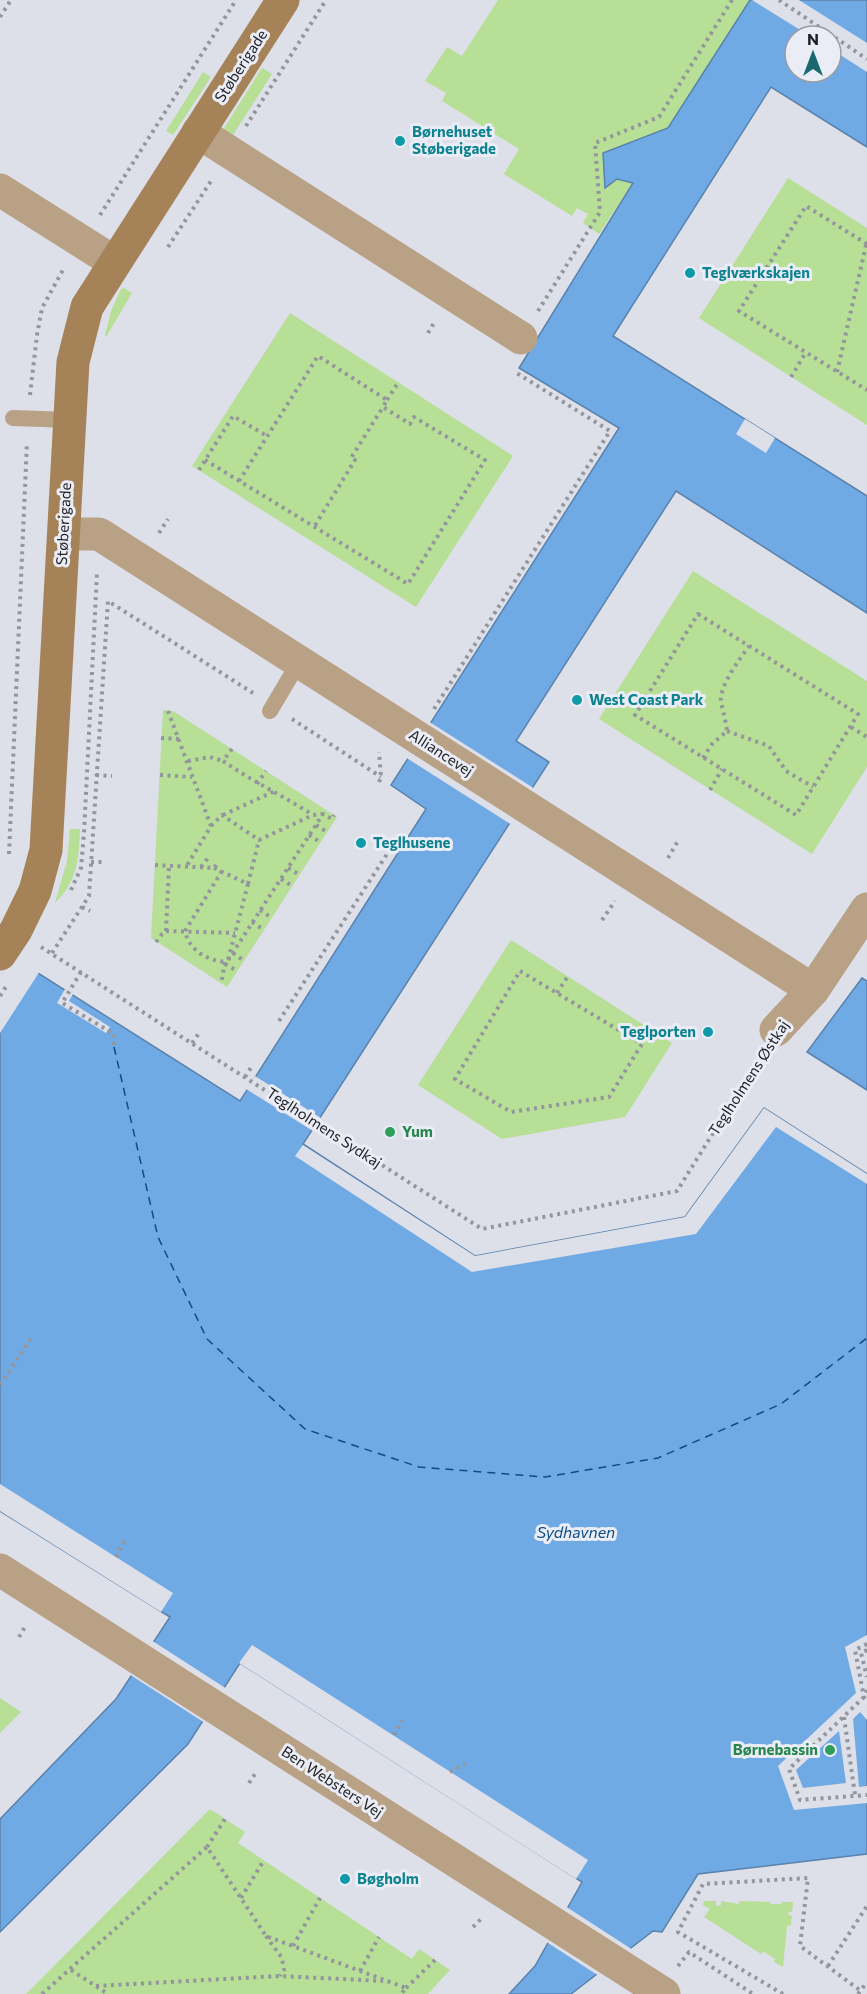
<svg xmlns="http://www.w3.org/2000/svg" width="867" height="1994" viewBox="0 0 867 1994" font-family="Commissioner,sans-serif">
	<style>
		.green { fill: #b7df96 }
		.water { fill: #70aae5; stroke: #5982ac; stroke-width: 1.5; fill-rule: evenodd }
		.pier { fill: #dddfe9; fill-rule: evenodd }
		.lines { fill: none; stroke-linecap: round; stroke-linejoin: round }
		.ferry { stroke: #0c4d84; stroke-width: 1.5; stroke-dasharray: 8 6; stroke-linecap: butt }
		.path { stroke: #94969d; stroke-width: 4; stroke-dasharray: 3 4.5; stroke-linecap: butt }
		.lane { stroke: #b9a185; stroke-width: 16 }
		.street { stroke: #b9a185; stroke-width: 33 }
		.secondary { stroke: #a58257; stroke-width: 33 }
		.culture-dot { fill: #0f9aa8; stroke: #eaecf6; stroke-width: 2 }
		.leisure-dot { fill: #2e9e5b; stroke: #eaecf6; stroke-width: 2 }
		.labels { text-anchor: middle; stroke-width: 6; stroke-linejoin: round; paint-order: stroke }
		.street-label { font-size: 15px; fill: #222326; stroke: #eaecf6 }
		.culture-label { font-size: 15px; font-weight: bold; fill: #0d838f; stroke: #eaecf6; text-anchor: start }
		.leisure-label { font-size: 15px; font-weight: bold; fill: #27864d; stroke: #eaecf6; text-anchor: start }
		.water-label { font-size: 16px; font-style: italic; fill: #0c4d84; stroke: #eaecf6 }
	</style>
	<rect width="100%" height="100%" fill="#dddfe9"/>
	<g class="green">
		<path d="M498,0h252l-82,128 -65,25 3,34 11,-8 16,4 -34,51 -16,-11 5,-9 -11,-6 -5,8 -68,-42 15,-25 -77,-48 4,-8 -21,-12 22,-34 15,9z"/>
		<path d="M262,68l10,6 -46,72 -5,-13z"/>
		<path d="M203,72l8,5 -38,58 -7,-4z"/>
		<path d="M788,178l79,50v197l-168,-107z"/>
		<path d="M124,288l8,5 -26,44 -1,-2 6,-24 10,-22z"/>
		<path d="M290,313l223,143 -97,151 -224,-141z"/>
		<path d="M693,571l174,110v86l-55,87 -213,-135z"/>
		<path d="M163,710l10,1 164,106 -110,170 -76,-49z"/>
		<path d="M70,829h10c-1,30 -3,53 -25,74l12,-42z"/>
		<path d="M511,940l161,103 -47,74 -123,22 -84,-54z"/>
		<path d="M0,1698l21,14 -21,21z"/>
		<path d="M210,1809l35,23 -7,11 174,116 7,-10 31,21 -22,24h-402z"/>
		<path d="M704,1901h12v5l5,-1v-4l18,3v-3l31,1v2h12v-2h11l-1,10h-4l1,3 3,1 -1,9 -4,1 -4,41 -9,-5 1,-3 -12,-8 -2,3 -57,-37 6,-8 -7,-4z"/>
	</g>
	<g class="water">
		<path d="M750,0h117v147l-96,-60 -158,249 254,160v117l-191,-122 -160,250 33,21 -246,382 172,112 210,-39 79,-109 103,66v680l-169,20 -36,58 -9,-1 -82,63h-62l26,-28 47,-84 -342,-219 -52,81 -188,188v-113l116,-120 54,-82 -170,-106v-562l240,152 186,-292 -35,-24 228,-357 -100,-60 114,-185 -16,-4 -12,9 -2,-35 65,-25zM795,36h36v36h-36z"/>
		<path d="M862,978l5,3v109l-60,-38z"/>
	</g>
	<g class="pier">
		<path d="M752,0h47l68,43v29l-36,-23v-13h-21z"/>
		<path d="M745,419l30,19 -9,15 -30,-19z"/>
		<path d="M428,721l107,68 -23,36 -107,-68z"/>
		<path d="M0,946l40,25 -40,62z"/>
		<path d="M65,989l8,5 -4,7 41,26 -4,6 -49,-30z"/>
		<path d="M255,1076l66,42 -8,13 -67,-42z"/>
		<path d="M764,1108l103,66v10l-91,-57 -80,107 -224,38 -177,-116 8,-11 172,111 210,-39z"/>
		<path d="M0,1484l173,109 -12,19 -161,-101z"/>
		<path d="M867,1635v85l-7,-8 -7,7 6,68 8,-1v17l-73,7 -16,-44 78,-73 -11,-46zM839,1731l7,52 -43,5 -7,-18z"/>
		<path d="M151,1640l76,49 -22,34 -76,-49z"/>
		<path d="M252,1645l336,215 -12,19 -337,-216z"/>
		<path d="M565,1906l68,44 -34,26 -54,-35z"/>
	</g>
	<g class="lines">
		<path class="ferry" d="M114,1047l44,190 49,102 98,90 114,38 126,10 113,-19 123,-54 86,-66"/>
		<g class="path">
			<path d="M779,0l88,59"/>
			<path d="M0,17l11,-17"/>
			<path d="M246,126l80,-126"/>
			<path d="M100,215l136,-215"/>
			<path d="M867,244l-61,-38 -67,105 128,79"/>
			<path d="M168,247l45,-69"/>
			<path d="M538,311l62,-99 -5,-69 64,-26 73,-117"/>
			<path d="M428,333l7,-12"/>
			<path d="M837,372l30,-131"/>
			<path d="M791,377l15,-25"/>
			<path d="M30,395l7,-60 5,-27 22,-40"/>
			<path d="M387,400l11,-17"/>
			<path d="M205,460l203,124 77,-124 -71,-43 -4,7 -27,-17 -32,51 4,2 -41,67"/>
			<path d="M199,470l34,-54 34,20"/>
			<path d="M239,481l79,-125 69,44 -4,7"/>
			<path d="M159,533l9,-14"/>
			<path d="M698,614l160,100 -62,101 -161,-100z"/>
			<path d="M434,709l176,-278 -95,-59"/>
			<path d="M168,711l43,115 -25,41"/>
			<path d="M292,719l89,58"/>
			<path d="M851,727l16,10"/>
			<path d="M727,731l42,15 17,25 27,16"/>
			<path d="M161,738l19,1"/>
			<path d="M232,749l-9,12c29,20 60,35 90,54"/>
			<path d="M703,758l9,-14 15,-13c-1,-10 -4,-19 -6,-29 -2,-16 19,-43 28,-56"/>
			<path d="M188,761l22,-4 13,4"/>
			<path d="M96,775l16,1"/>
			<path d="M160,775l32,2"/>
			<path d="M379,782l2,-5 -2,-25"/>
			<path d="M257,784l9,-13"/>
			<path d="M710,790l12,-21"/>
			<path d="M223,815l52,-24"/>
			<path d="M316,825l11,7"/>
			<path d="M211,826l11,-11 37,25 54,-25 9,-1"/>
			<path d="M309,835l11,7"/>
			<path d="M9,854l18,-412"/>
			<path d="M668,858l10,-17"/>
			<path d="M91,862h12"/>
			<path d="M155,865l59,3 3,-4"/>
			<path d="M201,867l7,-9"/>
			<path d="M214,868l34,16 -20,76 -3,2 -4,22"/>
			<path d="M288,868l12,7"/>
			<path d="M222,871l-37,60c4,19 21,29 40,31"/>
			<path d="M281,879l11,7"/>
			<path d="M248,884l11,-44"/>
			<path d="M71,890l10,-22 3,-35 13,-260"/>
			<path d="M82,907l8,4"/>
			<path d="M260,910l12,8"/>
			<path d="M602,920l13,-19"/>
			<path d="M252,922l12,8"/>
			<path d="M166,931l3,-65"/>
			<path d="M156,942l6,-8 4,-3 69,2"/>
			<path d="M41,947l441,282 195,-38 84,-135"/>
			<path d="M52,953l37,-57 19,-295 145,92"/>
			<path d="M233,953l11,8"/>
			<path d="M228,960l95,-146 9,5 2,-4"/>
			<path d="M225,964l12,7"/>
			<path d="M520,971l122,73 -33,53 -98,15 -56,-33z"/>
			<path d="M81,972l-19,31 52,31v13"/>
			<path d="M557,993l11,-17"/>
			<path d="M0,996l7,-11"/>
			<path d="M279,1021l110,-170"/>
			<path d="M192,1043l8,-11"/>
			<path d="M245,1077l7,-11"/>
			<path d="M0,1385l32,-48"/>
			<path d="M116,1557l9,-17"/>
			<path d="M19,1637l7,-12"/>
			<path d="M867,1644l-12,6 9,47 3,4"/>
			<path d="M867,1650l-6,3 6,24"/>
			<path d="M867,1690l-3,7 -75,72 11,31 67,-5"/>
			<path d="M844,1717l11,78"/>
			<path d="M394,1735l8,-15"/>
			<path d="M450,1772l15,-8"/>
			<path d="M249,1783l8,-12"/>
			<path d="M207,1847l18,-28"/>
			<path d="M241,1898l23,-38"/>
			<path d="M473,1927l10,-10"/>
			<path d="M266,1936l16,22 2,12 -4,6"/>
			<path d="M293,1946l27,-48"/>
			<path d="M678,1966l11,-14 64,42"/>
			<path d="M828,1966l39,-60"/>
			<path d="M71,1970l37,24"/>
			<path d="M360,1971l19,-34"/>
			<path d="M96,1986l183,-10 104,5"/>
			<path d="M406,1988l29,-28"/>
			<path d="M42,1994l165,-147 59,89 140,52 -5,6"/>
			<path d="M783,1994l-105,-62 25,-48 105,-6 -8,68 61,45"/>
			<path d="M858,1994l9,-12"/>
		</g>
		<g class="lane">
			<path d="M13,418l57,2"/>
			<path d="M270,711l29,-49"/>
		</g>
		<g class="street">
			<path d="M198,132l323,206"/>
			<path d="M0,190l114,72"/>
			<path d="M64,534h35l714,456"/>
			<path d="M776,1030l37,-40 54,-81"/>
			<path d="M0,1570l664,424"/>
		</g>
		<path class="secondary" d="M0,954l16,-24 19,-39 11,-41 27,-488 14,-55 196,-307"/>
	</g>
	<g class="culture-dot">
		<circle cx="400" cy="141" r="6"/>
		<circle cx="690" cy="273" r="6"/>
		<circle cx="577" cy="700" r="6"/>
		<circle cx="361" cy="843" r="6"/>
		<circle cx="708" cy="1032" r="6"/>
		<circle cx="345" cy="1879" r="6"/>
	</g>
	<g class="leisure-dot">
		<circle cx="390" cy="1132" r="6"/>
		<circle cx="830" cy="1750" r="6"/>
	</g>
	<g class="labels">
		<g class="street-label">
			<text transform="translate(241 66) rotate(-57)" y="5">Støberigade</text>
			<text transform="translate(64 524) rotate(-87)" y="5">Støberigade</text>
			<text transform="translate(441 753) rotate(33)" y="5">Alliancevej</text>
			<text transform="translate(749 1078) rotate(-57)" y="5">Teglholmens Østkaj</text>
			<text transform="translate(324 1128) rotate(33)" y="5">Teglholmens Sydkaj</text>
			<text transform="translate(332 1782) rotate(33)" y="5">Ben Websters Vej</text>
		</g>
		<g class="culture-label">
			<text x="412" y="137">Børnehuset<tspan x="412" dy="17">Støberigade</tspan></text>
			<text x="702" y="278">Teglværkskajen</text>
			<text x="589" y="705">West Coast Park</text>
			<text x="373" y="848">Teglhusene</text>
			<text x="696" y="1037" text-anchor="end">Teglporten</text>
			<text x="357" y="1884">Bøgholm</text>
		</g>
		<g class="leisure-label">
			<text x="402" y="1137">Yum</text>
			<text x="818" y="1755" text-anchor="end">Børnebassin</text>
		</g>
		<g class="water-label">
			<text x="576" y="1538">Sydhavnen</text>
		</g>
	</g>
	<g transform="translate(813 54)"><circle r="28" fill="#eaecf6" stroke="#9a9ca3" stroke-width="1.5"/>
	<path d="M0-4.5L10 22L0 15L-10 22Z" fill="#1a676f"/>
	<text y="-9" font-size="16" font-weight="bold" text-anchor="middle" fill="#222326">N</text>
	</g>
</svg>
